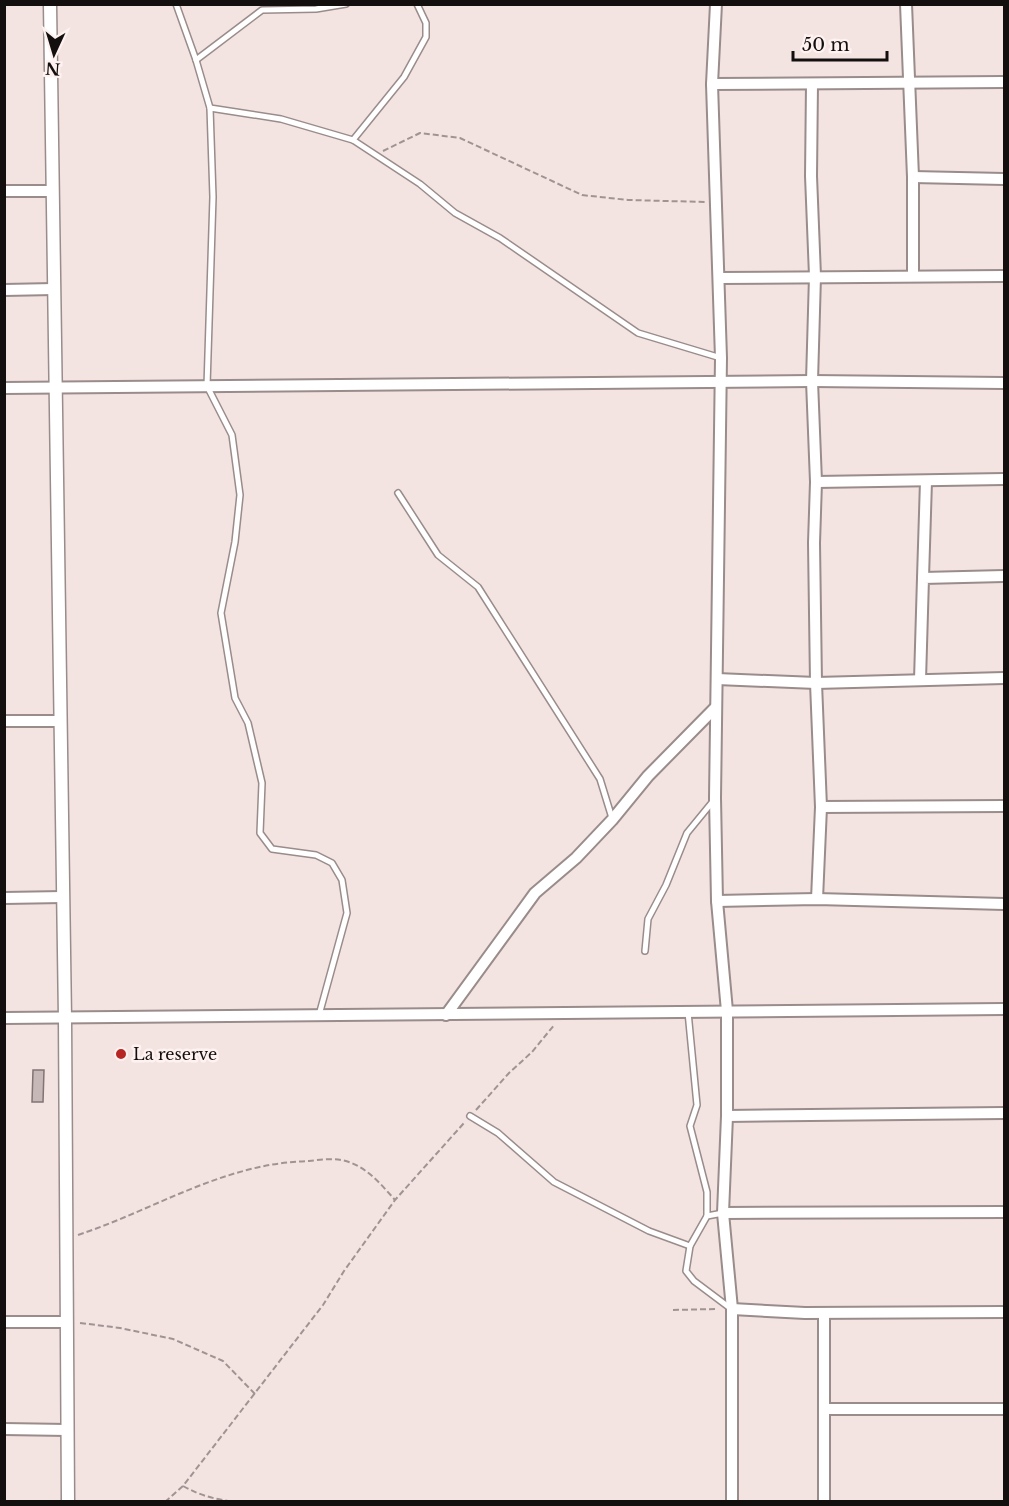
<svg xmlns="http://www.w3.org/2000/svg" width="1009" height="1506" viewBox="0 0 1009 1506" font-family="'Libre Baskerville',serif">
	<style>
		.building { fill: #c6b8b6; stroke: #817473; stroke-width: 1.5 }
		.lines { fill: none; stroke-linecap: round; stroke-linejoin: round }
		.service-casing { stroke: #998c8a; stroke-width: 8 }
		.minor-casing { stroke: #998c8a; stroke-width: 14 }
		.tertiary-casing { stroke: #998c8a; stroke-width: 15 }
		.path { stroke: #a09493; stroke-width: 2; stroke-dasharray: 6 3; stroke-linecap: butt }
		.service { stroke: #fff; stroke-width: 5 }
		.minor { stroke: #fff; stroke-width: 10 }
		.tertiary { stroke: #fff; stroke-width: 12 }
		.poi-dot { fill: #b62723; stroke: #fef2f0; stroke-width: 2 }
		.labels { text-anchor: middle; stroke-width: 5; stroke-linejoin: round; paint-order: stroke }
		.poi-label { font-size: 16px; fill: #140f0f; stroke: #fef2f0; text-anchor: start }
	</style>
	<rect width="100%" height="100%" fill="#f3e4e2"/>
	<path class="building" d="M33,1070h11l-1,32h-11z"/>
	<g class="lines">
		<defs>
			<g id="service">
				<path d="M176,4l20,56 14,48 71,11 72,21 67,44 35,29 45,25 138,95 83,25"/>
				<path d="M196,60l66,-50 54,-1 30,-5"/>
				<path d="M210,108l3,89 -6,189 25,49 8,60 -5,47 -14,71 14,85 13,25 14,60 -2,50 12,16 44,6 16,8 10,17 5,33 -28,102"/>
				<path d="M353,140l51,-63 22,-40v-14l-9,-19"/>
				<path d="M398,493l40,62 40,32 122,192 12,39"/>
				<path d="M645,951l3,-32 18,-34 21,-52 27,-33"/>
				<path d="M688,1012l9,93 -7,21 17,66v24"/>
				<path d="M470,1116l28,17 56,49 95,49 41,15"/>
				<path d="M723,1213l-16,3 -17,30 -4,25 8,10 36,27"/>
			</g>
			<g id="minor">
				<path d="M716,4l-4,80 9,274 -6,440 2,103 10,110v105l-4,97 9,96v193"/>
				<path d="M906,4l7,173v99"/>
				<path d="M712,84l292,-2"/>
				<path d="M812,84l-1,92 4,100 -3,105 4,101 -2,61 2,140 5,124 -4,92"/>
				<path d="M913,177l91,2"/>
				<path d="M4,191h49"/>
				<path d="M719,278l285,-2"/>
				<path d="M4,290l50,-1"/>
				<path d="M4,388l808,-7 192,2"/>
				<path d="M816,482l188,-3"/>
				<path d="M923,578l3,-97"/>
				<path d="M717,679l99,4 188,-5"/>
				<path d="M920,680l3,-102 81,-2"/>
				<path d="M4,721h55"/>
				<path d="M821,807l183,-1"/>
				<path d="M4,898l59,-1"/>
				<path d="M717,901l100,-2 187,5"/>
				<path d="M446,1015l89,-122 41,-35 36,-38 36,-44 67,-68"/>
				<path d="M4,1018l1000,-9"/>
				<path d="M727,1116l277,-3"/>
				<path d="M723,1213l281,-1"/>
				<path d="M732,1309l73,4 199,-1"/>
				<path d="M824,1314v188"/>
				<path d="M4,1322h62"/>
				<path d="M824,1409h180"/>
				<path d="M4,1429l63,1"/>
			</g>
			<path id="tertiary" d="M50,4l15,1015 3,483"/>
		</defs>
		<use href="#service" class="service-casing"/>
		<use href="#minor" class="minor-casing"/>
		<use href="#tertiary" class="tertiary-casing"/>
		<g class="path">
			<path d="M383,151l37,-18 40,5 122,57 46,5 77,2"/>
			<path d="M476,1110l33,-37 23,-21 23,-28"/>
			<path d="M78,1235c78,-26 146,-72 231,-74 9,-1 22,-3 32,-1 23,4 39,23 54,40"/>
			<path d="M673,1310l43,-1"/>
			<path d="M80,1323l40,5 53,11 50,22 32,33"/>
			<path d="M183,1486c18,10 34,14 54,16"/>
			<path d="M165,1502l18,-16 140,-181 21,-34 51,-71 69,-77"/>
		</g>
		<use href="#service" class="service"/>
		<use href="#minor" class="minor"/>
		<use href="#tertiary" class="tertiary"/>
	</g>
	<circle class="poi-dot" cx="121" cy="1054" r="6"/>
	<g class="labels">
		<g class="poi-label">
			<text x="133" y="1060">La reserve</text>
		</g>
	</g>
	<rect width="1009" height="1506" fill="none" stroke="#140f0f" stroke-width="12"/>
	<g transform="translate(54 54) rotate(184)" stroke="#fef2f0" stroke-width="4.5" paint-order="stroke">
	<path d="M0-4.5L10 22L0 15L-10 22Z" fill="#140f0f"/>
	<text y="-9" font-size="16" font-weight="bold" text-anchor="middle" fill="#140f0f">N</text>
	</g>
	<path d="M793 51v9h94v-9" fill="none" stroke="#140f0f" stroke-width="3"/>
	<text x="802" y="51" font-size="18" fill="#140f0f" stroke="#fef2f0" stroke-width="4.5" paint-order="stroke">50 m</text>
</svg>
